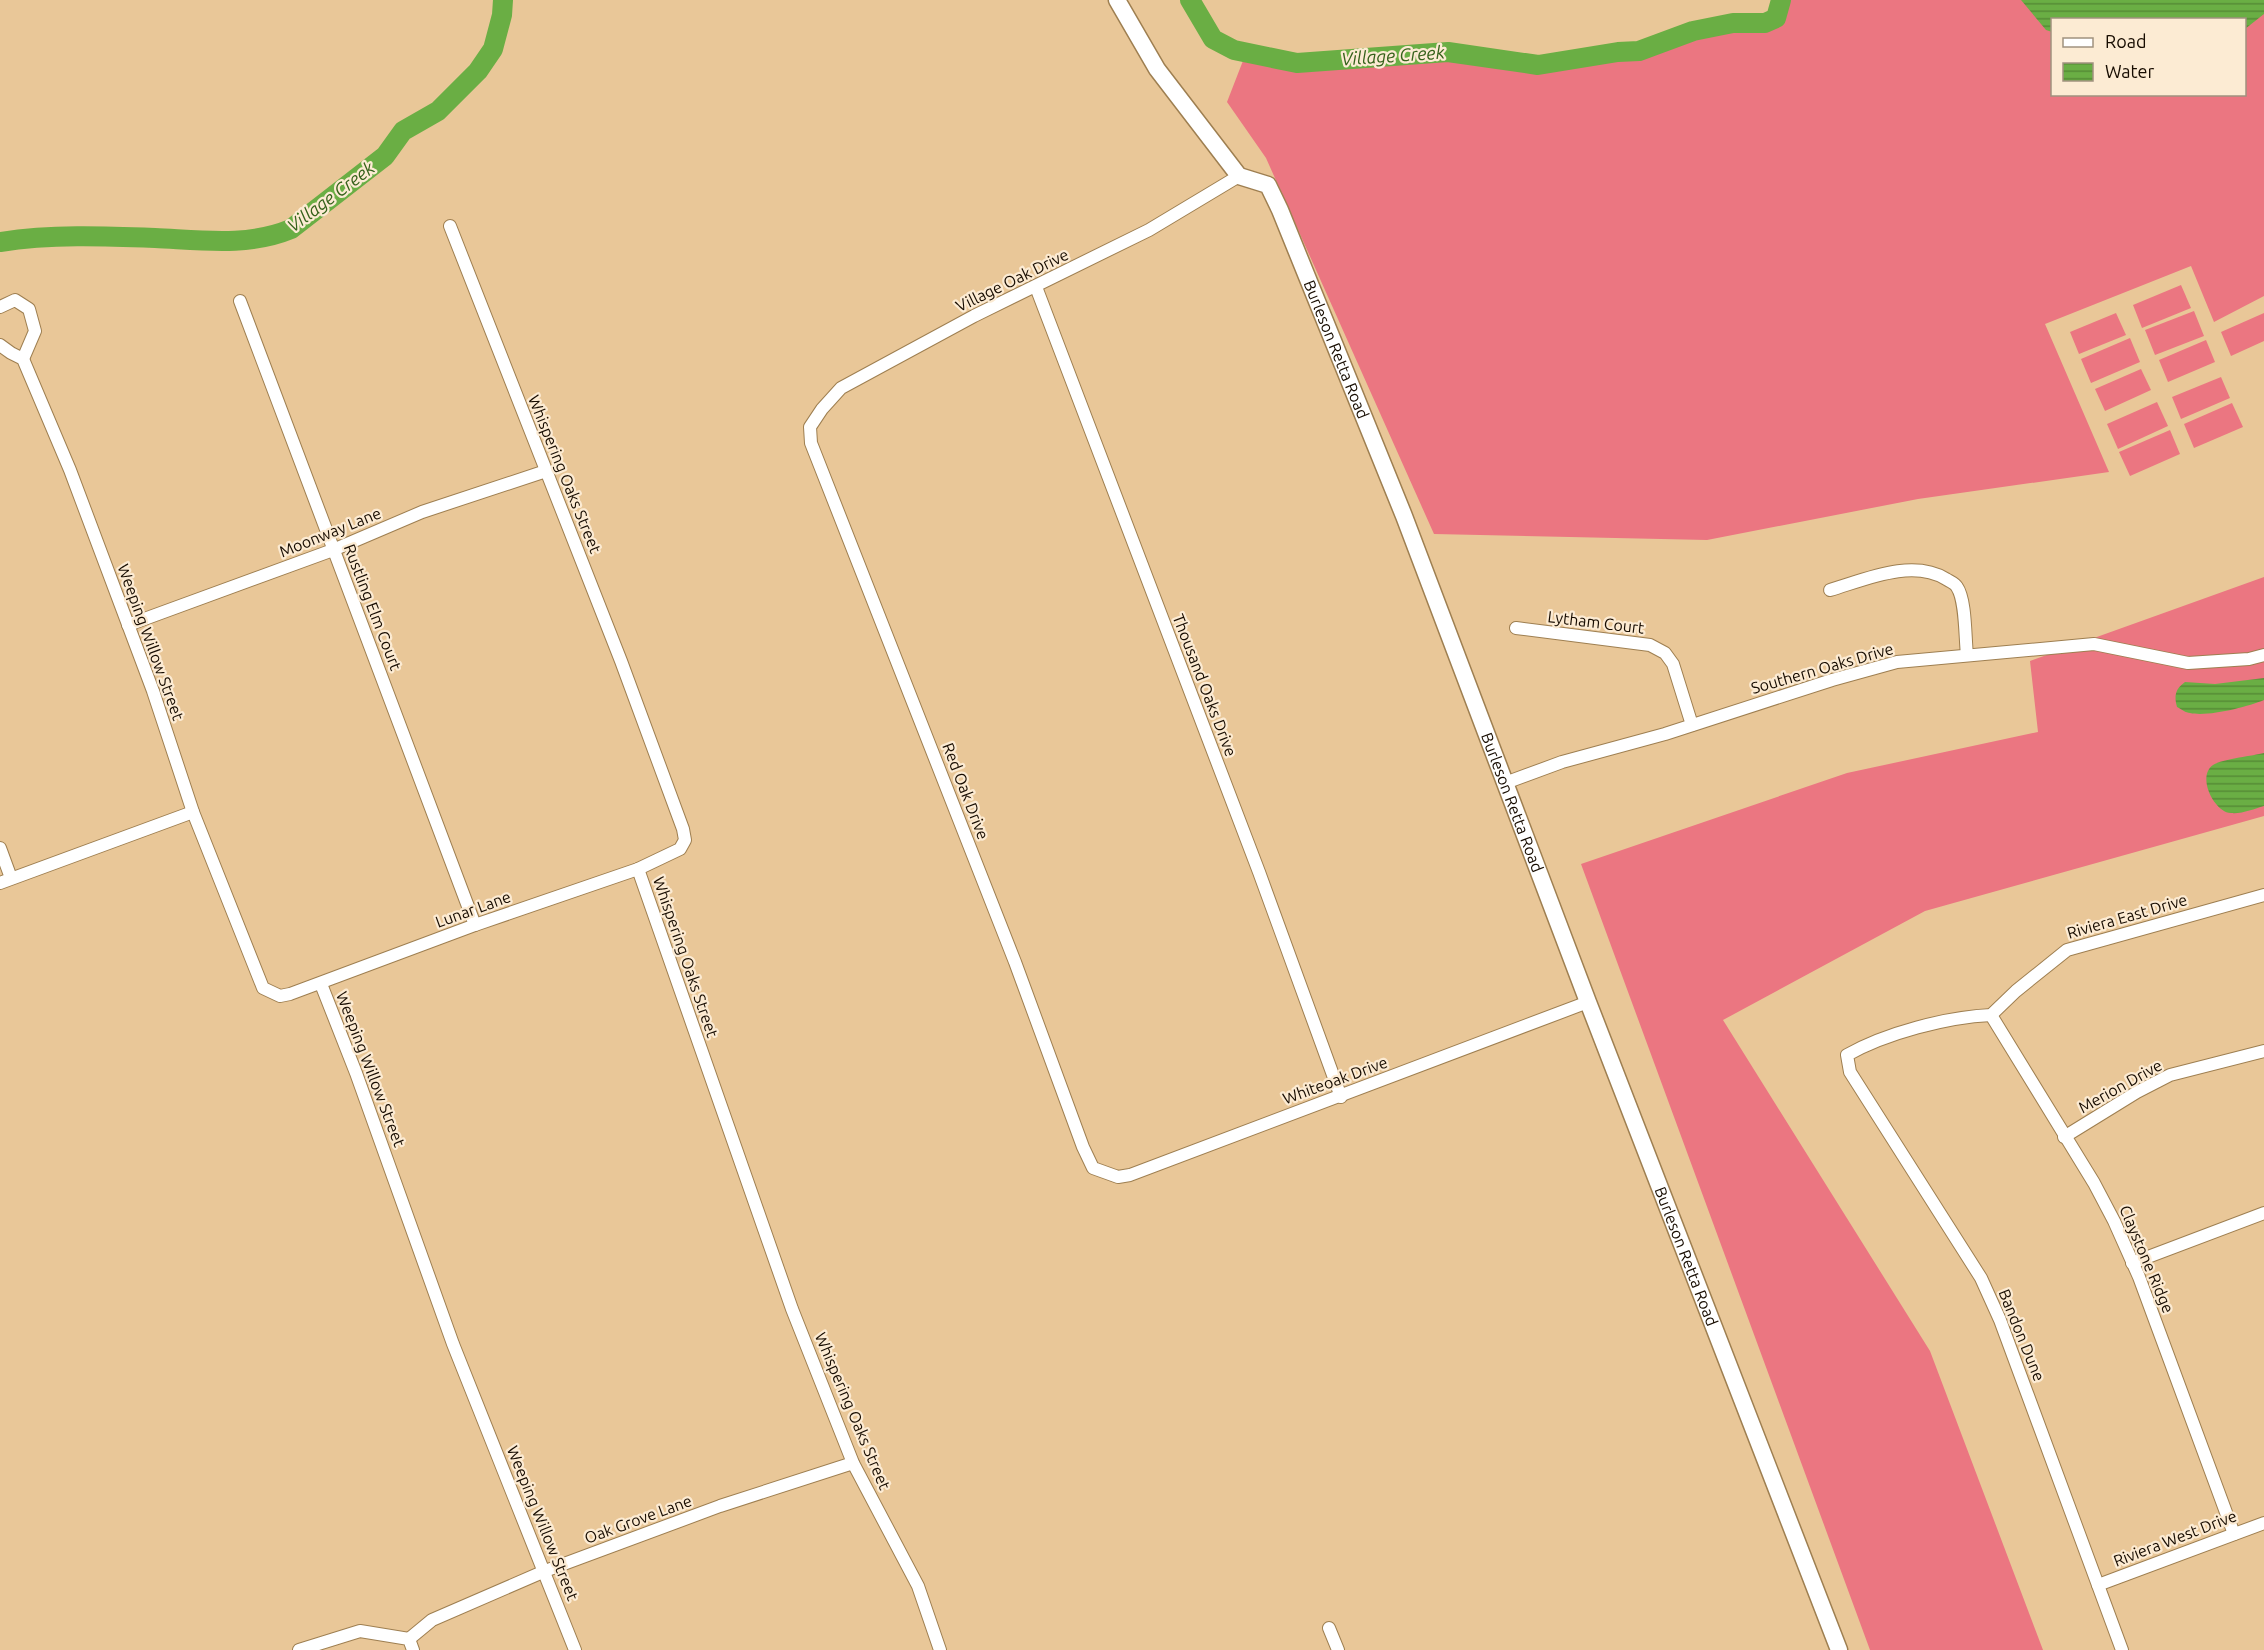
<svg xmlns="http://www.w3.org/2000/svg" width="2264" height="1650" viewBox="0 0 2264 1650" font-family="Ubuntu,sans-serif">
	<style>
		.grass { fill: #eb7681; fill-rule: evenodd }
		.water { fill: url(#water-rules) }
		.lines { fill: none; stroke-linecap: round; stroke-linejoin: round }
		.river { stroke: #6aae44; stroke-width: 20 }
		.street-casing { stroke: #9e7f51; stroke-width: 14 }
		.secondary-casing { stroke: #9e7f51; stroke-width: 19 }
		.street { stroke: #fff; stroke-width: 12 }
		.secondary { stroke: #fff; stroke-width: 16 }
		.labels { text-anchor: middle; stroke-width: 4.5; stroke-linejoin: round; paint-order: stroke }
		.street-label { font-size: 16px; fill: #170c00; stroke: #fcebd3 }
		.water-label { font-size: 18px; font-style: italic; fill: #35611a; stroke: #fcebd3 }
	</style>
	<defs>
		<pattern id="water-rules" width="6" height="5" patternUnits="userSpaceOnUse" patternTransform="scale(1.5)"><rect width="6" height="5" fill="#6aae44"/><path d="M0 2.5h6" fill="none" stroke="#568c36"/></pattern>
	</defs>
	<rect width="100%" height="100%" fill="#e9c798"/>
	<g class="grass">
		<path d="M1781,0h483v296l-50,26 -23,-56 -146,58 64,148 -191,27 -211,41 -273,-6 -168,-376 -39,-56 19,-49 51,10 151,-11 90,13 80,-13 21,-1 54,-20 40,-8h32l11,-5zM2052,20h192v74h-192z"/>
		<path d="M2181,285l10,23 -49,20 -9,-23z"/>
		<path d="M2194,311l10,25 -49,19 -10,-25z"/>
		<path d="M2116,313l10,22 -47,19 -9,-22z"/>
		<path d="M2264,313v28l-33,15 -10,-24z"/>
		<path d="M2130,338l10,24 -49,21 -10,-24z"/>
		<path d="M2206,340l9,22 -47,20 -9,-22z"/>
		<path d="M2141,369l10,21 -46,21 -10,-22z"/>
		<path d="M2221,377l9,21 -49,21 -9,-22z"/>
		<path d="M2157,402l11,24 -50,23 -11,-25z"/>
		<path d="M2232,403l11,24 -49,21 -10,-24z"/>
		<path d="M2170,430l10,24 -50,22 -11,-24z"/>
		<path d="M2264,577v239l-339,95 -202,109 207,331 113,299h-173l-289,-786 266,-91 191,-41 -8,-71z"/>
	</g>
	<g class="water">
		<path d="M2021,0h243v14l-19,15 -1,-9h-192v12l-6,-2z"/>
		<path d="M2264,678v22c-17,7 -56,17 -74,13 -4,0 -9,-4 -13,-6 -3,-11 -2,-18 8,-25l30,2z"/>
		<path d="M2264,753v53c-10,3 -22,8 -33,7 -16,0 -35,-36 -18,-48 9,-6 39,-9 51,-12z"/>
	</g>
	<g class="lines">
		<g class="river">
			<path d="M1190,0l23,39 21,11 63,13 151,-11 90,13 80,-13 21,-1 54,-20 40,-8h32l11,-5 5,-18"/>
			<path d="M0,242c51,-8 103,-6 155,-4 45,2 93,9 136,-9l94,-73 18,-25 35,-20 40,-40 15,-22 9,-34 1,-15"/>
		</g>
		<defs>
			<g id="street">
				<path d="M1239,176l-90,54 -175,86 -133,72 -19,21 -12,18 1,16 204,519 68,185 10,21 25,9 12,-2 458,-173"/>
				<path d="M1036,287l223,585 82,225"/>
				<path d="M240,301l235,624"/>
				<path d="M0,307l15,-7 14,9 6,22 -12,28"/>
				<path d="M0,345l11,8 12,6 47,111 83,221 40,121 70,176 17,8 10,-2 185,-69 163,-56 42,-20 5,-9 -2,-11 -62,-168 -171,-435"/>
				<path d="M1830,590c34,-10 82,-32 116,-11 3,2 9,4 11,8 9,13 8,51 10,68"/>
				<path d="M128,625l205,-75 89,-38 124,-41"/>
				<path d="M1516,628l134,17 15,8 8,11 19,61"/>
				<path d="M1505,783l57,-21 103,-28 167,-54 65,-18 197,-18 94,19 61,-4 15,-4"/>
				<path d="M0,848l11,30"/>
				<path d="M638,869l154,440 61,154 65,123 22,64"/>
				<path d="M0,883l193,-71"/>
				<path d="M321,984l35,89 97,271 122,306"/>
				<path d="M1991,1015l103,168 20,38 25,56 95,257"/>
				<path d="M2064,1137l73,-45 33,-17 94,-24"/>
				<path d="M2132,1263l132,-50"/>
				<path d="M2098,1585l166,-62"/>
				<path d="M1329,1628l9,22"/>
				<path d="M409,1639l23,-19 113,-49 175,-65 133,-43"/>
				<path d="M299,1650l61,-19 49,8 4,11"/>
				<path d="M2122,1650l-122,-330 -19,-42 -131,-206 -3,-17c39,-22 100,-38 144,-40l25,-24 51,-41 197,-55"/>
			</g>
			<g id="secondary">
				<path id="s1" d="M1117,0l40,69 82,107 29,9 12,25 124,306 184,486 251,648"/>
			</g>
		</defs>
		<use href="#street" class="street-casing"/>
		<use href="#secondary" class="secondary-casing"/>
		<use href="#street" class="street"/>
		<use href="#secondary" class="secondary"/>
	</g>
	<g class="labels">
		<g class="street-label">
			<text transform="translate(1012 280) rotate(-26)" y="6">Village Oak Drive</text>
			<text dy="6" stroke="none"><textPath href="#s1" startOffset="423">Burleson Retta Road</textPath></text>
			<text transform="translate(565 474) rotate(68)" y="6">Whispering Oaks Street</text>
			<text transform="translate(330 532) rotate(-22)" y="6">Moonway Lane</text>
			<text transform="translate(373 607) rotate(69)" y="6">Rustling Elm Court</text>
			<text transform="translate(1596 622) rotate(7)" y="6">Lytham Court</text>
			<text transform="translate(151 642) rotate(70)" y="6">Weeping Willow Street</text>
			<text transform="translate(1822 668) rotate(-16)" y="6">Southern Oaks Drive</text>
			<text transform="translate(1205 685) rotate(69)" y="6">Thousand Oaks Drive</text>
			<text transform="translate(966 791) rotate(69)" y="6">Red Oak Drive</text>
			<text dy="6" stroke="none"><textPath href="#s1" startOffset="909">Burleson Retta Road</textPath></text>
			<text transform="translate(473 909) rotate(-20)" y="6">Lunar Lane</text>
			<text transform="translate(2127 916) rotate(-16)" y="6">Riviera East Drive</text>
			<text transform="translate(686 957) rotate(71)" y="6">Whispering Oaks Street</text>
			<text transform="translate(371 1069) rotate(69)" y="6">Weeping Willow Street</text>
			<text transform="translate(1335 1080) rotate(-20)" y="6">Whiteoak Drive</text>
			<text transform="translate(2120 1086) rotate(-29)" y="6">Merion Drive</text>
			<text dy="6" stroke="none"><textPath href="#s1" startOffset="1395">Burleson Retta Road</textPath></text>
			<text transform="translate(2147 1259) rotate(67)" y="6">Claystone Ridge</text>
			<text transform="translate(2022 1335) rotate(68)" y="6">Bandon Dune</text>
			<text transform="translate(853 1411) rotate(67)" y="6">Whispering Oaks Street</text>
			<text transform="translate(638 1519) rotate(-20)" y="6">Oak Grove Lane</text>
			<text transform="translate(543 1523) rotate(68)" y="6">Weeping Willow Street</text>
			<text transform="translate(2175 1538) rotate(-21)" y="6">Riviera West Drive</text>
		</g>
		<g class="water-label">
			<text transform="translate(1393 56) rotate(-4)" y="6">Village Creek</text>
			<text transform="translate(331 197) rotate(-37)" y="6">Village Creek</text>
		</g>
	</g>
	<rect x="2051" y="18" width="195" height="78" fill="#fcebd3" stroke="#a0927f" stroke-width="1.5"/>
	<rect x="2063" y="38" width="30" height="9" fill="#ffffff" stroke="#a0927f" stroke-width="1.5"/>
	<text x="2105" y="48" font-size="18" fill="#170c00">Road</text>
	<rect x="2063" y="63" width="30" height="18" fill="url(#water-rules)" stroke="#a0927f" stroke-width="1.5"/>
	<text x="2105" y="78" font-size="18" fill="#170c00">Water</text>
</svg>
